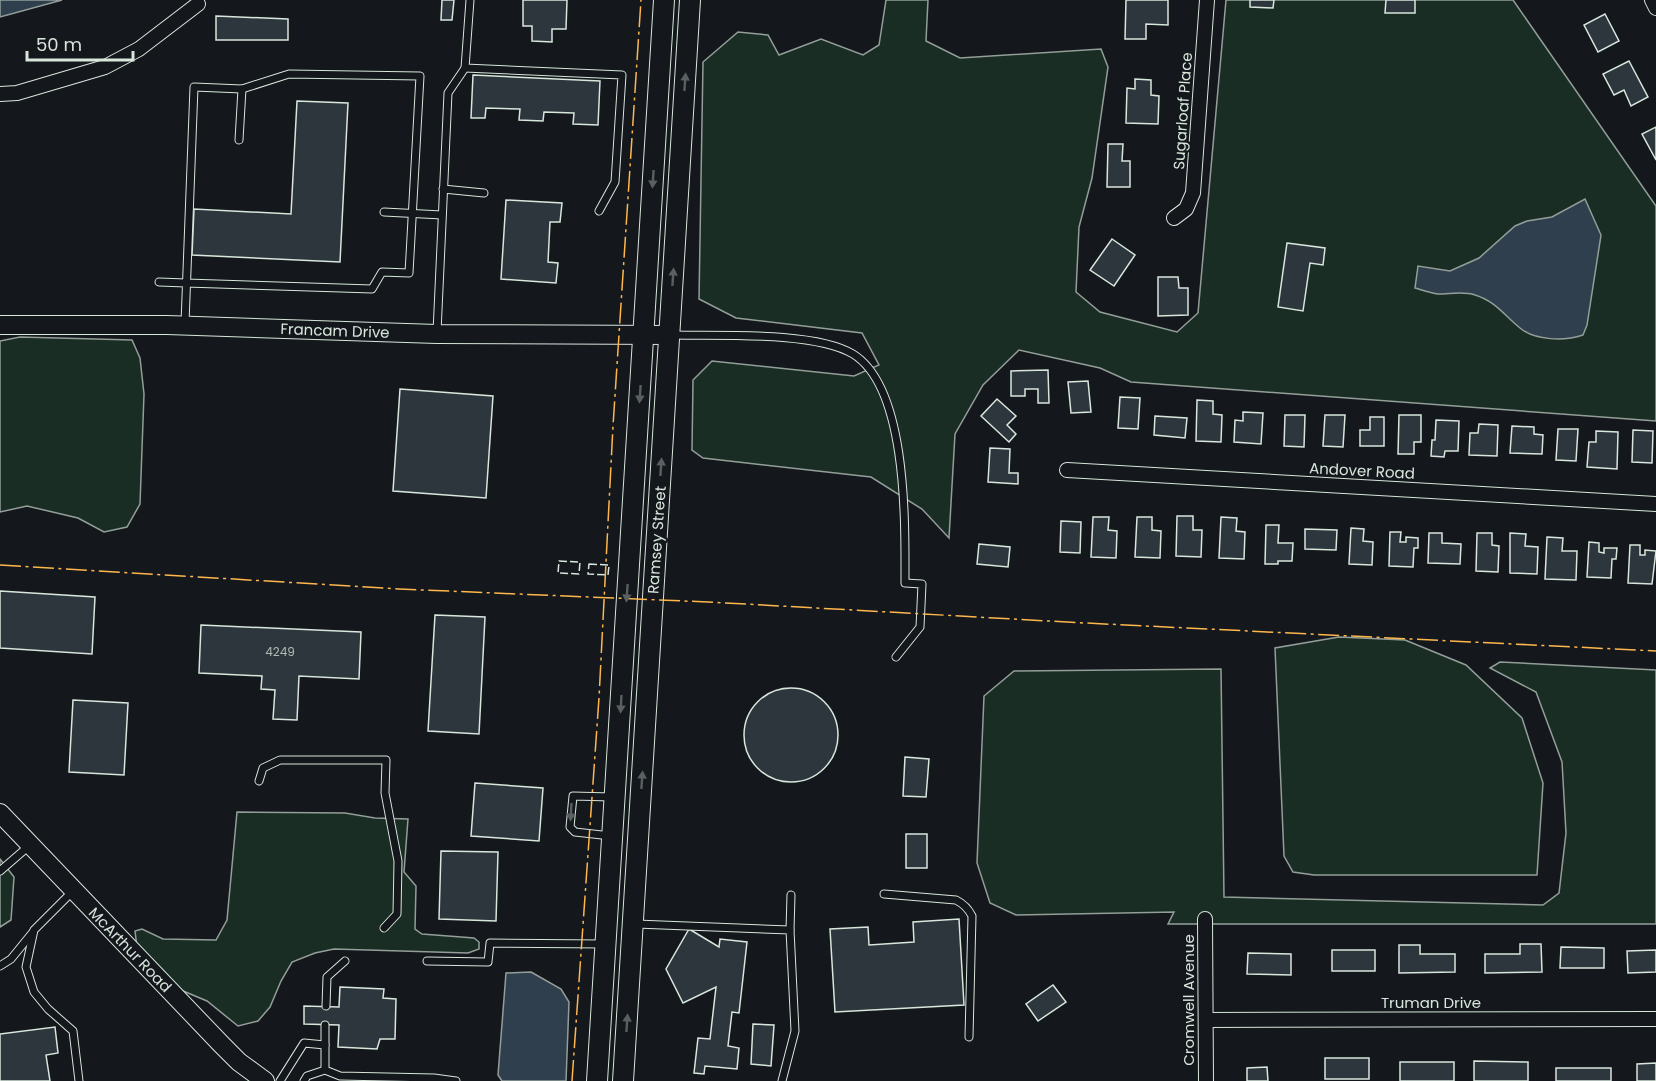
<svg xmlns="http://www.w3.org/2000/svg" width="1656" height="1081" viewBox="0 0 1656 1081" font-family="Poppins,sans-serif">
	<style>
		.green { fill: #1a2d24; stroke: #939e99; stroke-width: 1.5 }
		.water { fill: #2f3f4d; stroke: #939e99; stroke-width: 1.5 }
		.building { fill: #2c363c; stroke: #d8e6dc; stroke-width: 1.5 }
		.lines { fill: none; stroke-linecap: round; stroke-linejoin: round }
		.lane-casing { stroke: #d8e6dc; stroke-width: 9 }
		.street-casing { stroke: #d8e6dc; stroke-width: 16 }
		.secondary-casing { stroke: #d8e6dc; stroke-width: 20 }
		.primary-casing { stroke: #d8e6dc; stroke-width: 22 }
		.lane { stroke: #14181c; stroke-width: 7 }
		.street { stroke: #14181c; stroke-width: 14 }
		.secondary { stroke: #14181c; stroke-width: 18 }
		.primary { stroke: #14181c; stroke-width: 20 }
		.fence { stroke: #d8e6dc; stroke-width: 1.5; stroke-dasharray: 8 3; stroke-linecap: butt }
		.power { stroke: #ffb74d; stroke-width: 1.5; stroke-dasharray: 21 4.5 3 4.5; stroke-linecap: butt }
		.oneway { fill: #59605f }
		.labels { text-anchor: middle; stroke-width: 4.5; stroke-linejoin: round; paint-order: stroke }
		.number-label { font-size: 12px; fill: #adbab4 }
		.street-label { font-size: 15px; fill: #d8e6dc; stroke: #14181c }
	</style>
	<rect width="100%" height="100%" fill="#14181c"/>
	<g class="green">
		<path d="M886,0h42l-2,41 34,17 141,-9 7,18 -16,111 -13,49 -3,65 24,20 77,20 21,-19 28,-313h287l143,206v215l-525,-39 -31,-14 -81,-18 -36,35 -28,49 -6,104 -27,-29 -51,-32 -168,-19 -11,-8 1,-70 19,-19 142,15 25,-11 -17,-32 -126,-15 -37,-19 4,-237 35,-30 30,3 11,20 42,-16 42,16 16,-10z"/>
		<path d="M20,337l112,3 8,18 4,36 -4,110 -13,23 -23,5 -26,-14 -51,-12 -27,6v-171z"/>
		<path d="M1339,637l66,3 61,25 56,53 21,65 -6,92h-223l-21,-3 -9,-16 -9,-208z"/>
		<path d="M1500,662l156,8v254h-488l6,-12 -158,3 -26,-12 -13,-40 7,-167 30,-25 207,-2 3,228 319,8 16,-12 7,-60 -4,-71 -26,-70 -46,-24z"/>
		<path d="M237,812l108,1 30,5 33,1 -4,53 12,14 -1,43 7,5 52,4 5,4v7l-11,4 -134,-4 -19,4 -23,9 -11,19 -11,26 -12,14 -20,5 -31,-25 -31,-13 -39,-41 -2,-16 7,-2 21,10 53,1 11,-20z"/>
		<path d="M0,859l14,18 -3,43 -11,7z"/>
	</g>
	<g class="water">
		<path d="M0,0h62l-62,17z"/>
		<path d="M1585,199l16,36 -14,90 -4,10c-18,6 -48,6 -63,-7 -16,-13 -25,-27 -45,-33 -12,-4 -24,-1 -37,-1 -7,-1 -16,-4 -23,-6l3,-22 32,5 29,-13 36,-32 12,-5 25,-4z"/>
		<path d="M531,972l30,17 8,13 -3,79h-64l-4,-6 8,-102z"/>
	</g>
	<g class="building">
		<path d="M442,0h12l-2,20h-11z"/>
		<path d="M523,0h44l-1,29h-14v13l-20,-1v-15h-9z"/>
		<path d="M1126,0h42v25l-22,-1v15h-21z"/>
		<path d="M1250,0h24l-1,8 -23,-1z"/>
		<path d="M1386,0h29v13h-30z"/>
		<path d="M1605,14l14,27 -21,11 -14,-27z"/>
		<path d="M216,16l72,3v21h-72z"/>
		<path d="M1629,61l19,36 -17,9 -7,-16 -10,5 -11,-21z"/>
		<path d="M473,75l127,6 -2,44 -25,-1 1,-11 -30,-1 -1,9 -24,-1 1,-11 -34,-1 -1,10h-14z"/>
		<path d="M1135,79l16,1v15l8,1 -1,28 -32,-1 1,-35 8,1z"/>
		<path d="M297,101l51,2 -8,159 -148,-7 2,-46 97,5z"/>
		<path d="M1656,127v33l-14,-26z"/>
		<path d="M1108,144h15l-1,17h8v26h-23z"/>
		<path d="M506,200l56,3 -2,19h-10l-2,40 10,1 -2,20 -55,-4z"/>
		<path d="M1112,239l23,16 -21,31 -24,-16z"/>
		<path d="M1287,243l38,5 -2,17 -13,-2 -7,48 -25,-4z"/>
		<path d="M1158,277h20l1,11h9v27l-30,1z"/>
		<path d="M1048,370l1,33h-11v-14h-13v7h-14v-25z"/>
		<path d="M1088,381l3,31 -20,1 -3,-31z"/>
		<path d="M400,389l93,7 -7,102 -93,-7z"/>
		<path d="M1120,397l20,1 -2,31 -20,-1z"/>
		<path d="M997,399l19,17 -9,9 9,9 -7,8 -28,-26z"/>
		<path d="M1197,400l16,1v13l9,1 -1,27 -25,-1z"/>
		<path d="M1243,412l20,1 -2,31 -27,-2 1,-22 8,1z"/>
		<path d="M1285,415h20l-1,32 -20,-1z"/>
		<path d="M1325,415h20l-2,32 -20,-1z"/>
		<path d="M1399,415h22v27h-7v12h-16z"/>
		<path d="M1155,416l32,2 -2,20 -31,-3z"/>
		<path d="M1370,417h14v29h-24v-16h10z"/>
		<path d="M1436,420l23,1 -1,30h-13l-1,6 -13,-1 1,-16h3z"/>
		<path d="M1479,424l19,1 -1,31 -28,-1 1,-22h8z"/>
		<path d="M1512,426l22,1v7l9,1 -1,19 -32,-1z"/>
		<path d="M1558,429h20l-2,32 -20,-1z"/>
		<path d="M1633,430l20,1 -1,32 -20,-1z"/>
		<path d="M1596,431l22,1 -1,37 -30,-2 2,-25h7z"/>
		<path d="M990,448l20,1 -1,24h9v11l-30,-2z"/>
		<path d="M1177,516h16v14h9l-1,27 -25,-1z"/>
		<path d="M1093,517h16l-1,13 9,1 -1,27 -25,-1z"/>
		<path d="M1137,517h15v13l9,1 -1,27 -25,-1z"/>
		<path d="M1221,517l16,1 -1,13 9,1 -1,27 -25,-1z"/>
		<path d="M1061,521l20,1 -1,31 -20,-1z"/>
		<path d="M1266,525h13l-1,18h15l-1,18h-14v3h-13z"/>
		<path d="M1351,528l13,1 -1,12 10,1 -1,23 -23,-1z"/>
		<path d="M1305,529l32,1 -1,20 -31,-1z"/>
		<path d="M1390,532h11l-1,10h6v-5l12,1v10h-4l-1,19 -24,-1z"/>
		<path d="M1429,533h13v10l19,1 -1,20 -32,-1z"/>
		<path d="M1477,533h15v12l7,1 -1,26 -22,-1z"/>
		<path d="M1510,533l16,1 -1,12 13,1 -1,27 -27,-1z"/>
		<path d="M1547,537l16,1 -1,13h15l-1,29 -31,-1z"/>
		<path d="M1589,542l10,1v9l5,1v-5h13l-1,11h-4l-1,19 -24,-1z"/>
		<path d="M979,544l31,3 -2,20 -31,-3z"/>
		<path d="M1630,545h10v10h5v-5l11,1 -4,33 -24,-1z"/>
		<path d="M0,591l95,6 -3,57 -92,-6z"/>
		<path d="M435,615l50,2 -6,117 -51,-3z"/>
		<path d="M201,625l160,7 -2,47 -60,-3 -2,44 -24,-1 2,-29 -14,-1 1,-13 -63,-3z"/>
		<circle cx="791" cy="735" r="47"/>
		<path d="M73,700l55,3 -4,72 -55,-3z"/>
		<path d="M905,757l24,2 -3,38 -23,-1z"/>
		<path d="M475,783l68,5 -4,53 -68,-5z"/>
		<rect x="906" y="834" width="21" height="34"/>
		<path d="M441,851l57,1 -2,69 -57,-2z"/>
		<path d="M959,919l5,86 -129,7 -5,-83 38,-2 1,18 45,-3 -1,-20z"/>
		<path d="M689,929l30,18 1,-8 27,3 -8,71 -7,-1 -4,34 11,2 -2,21 -32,-3 -1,8 -10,-1 4,-35 12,1 6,-52 -33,16 -17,-34z"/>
		<path d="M1520,944h21l1,28 -57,1v-19h35z"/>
		<path d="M1399,945h21v9h35v18l-56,1z"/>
		<path d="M1561,947l43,1v20h-44z"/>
		<rect x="1332" y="950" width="43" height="21"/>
		<path d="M1656,950v22l-28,1 -1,-22z"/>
		<path d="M1248,953l43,1v21l-44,-1z"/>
		<path d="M1053,985l13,17 -28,19 -12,-17z"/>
		<path d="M340,987l44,2 -1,9 13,1 -1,40h-15l-3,10 -39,-2 1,-22 -35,-1v-18l35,1z"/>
		<path d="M753,1024l21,1 -3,41 -20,-2z"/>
		<path d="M55,1027l3,26 -12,2 4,26h-50v-47z"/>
		<rect x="1325" y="1058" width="44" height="21"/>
		<path d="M1474,1061l54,1v19h-54z"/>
		<rect x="1400" y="1062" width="54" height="19"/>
		<path d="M1656,1063v18h-19v-17z"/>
		<path d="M1267,1067l1,14h-21v-13z"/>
		<rect x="1556" y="1068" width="55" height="13"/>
	</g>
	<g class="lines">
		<defs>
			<g id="lane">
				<path d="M465,68l157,7 -7,107 -16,29"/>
				<path d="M239,140l3,-51"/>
				<path d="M443,189l41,4"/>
				<path d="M384,212l58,3"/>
				<path d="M159,282l27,1 186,6 10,-17 27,1 11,-197 -131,-2 -47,15 -48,-2 -9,236"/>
				<path d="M437,332l11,-239 17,-25 5,-68"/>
				<path d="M671,335c46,1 144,-4 182,19 55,34 52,170 52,229l17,1 -2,43 -24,30"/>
				<path d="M259,781l4,-13 17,-8h106l-1,33 13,68 -1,53 -13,14"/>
				<path d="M611,836l-36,-4 -5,-5 3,-31 39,1"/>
				<path d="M0,871l30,-26"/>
				<path d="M73,891l-39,39 -8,37 8,25 14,17 25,22 6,50"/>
				<path d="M884,894l72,6c8,4 12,8 16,16l-3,121"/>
				<path d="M636,924l154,6 5,101 -13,50"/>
				<path d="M790,930l1,-35"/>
				<path d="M427,961l61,1 2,-19 114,1"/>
				<path d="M0,966l11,-7 22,-27"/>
				<path d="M326,1006l1,-29 18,-16"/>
				<path d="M325,1045v-20"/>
				<path d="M280,1081l24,-38 21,2v25l15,6 94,2 22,3"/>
				<path d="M304,1081l3,-5 18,-6"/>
			</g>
			<g id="street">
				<path d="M1652,0l4,8"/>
				<path d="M0,94l17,-1 88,-26 34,-18 59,-45"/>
				<path d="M1174,218l12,-9 7,-16 14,-193"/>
				<path d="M1067,470l589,34"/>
				<path d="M1205,919l1,162"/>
				<path d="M1206,1020l450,-1"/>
			</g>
			<g id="secondary">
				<path d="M0,325h167l270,9 232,1"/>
				<path d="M0,813l222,232 17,17 26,19"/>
			</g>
			<g id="primary">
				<path d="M597,1081l67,-1081"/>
				<path d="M623,1081l67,-1081"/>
			</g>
		</defs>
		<use href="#lane" class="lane-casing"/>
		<use href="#street" class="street-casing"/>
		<use href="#secondary" class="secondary-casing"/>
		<use href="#primary" class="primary-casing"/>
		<use href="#lane" class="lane"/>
		<use href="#street" class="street"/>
		<use href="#secondary" class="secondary"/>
		<use href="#primary" class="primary"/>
		<g class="fence">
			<path d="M559,561l21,1 -1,12 -21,-1z"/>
			<path d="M589,564l20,1 -1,10 -20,-1z"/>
		</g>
		<g class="power">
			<path d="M0,565l399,24 309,13 377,21 571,28"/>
			<path d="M572,1081l27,-383 14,-272 28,-426"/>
		</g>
	</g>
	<defs><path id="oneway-solid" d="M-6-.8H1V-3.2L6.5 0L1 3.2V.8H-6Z" transform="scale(1.5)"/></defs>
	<g class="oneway">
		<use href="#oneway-solid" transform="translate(685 82) rotate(-86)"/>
		<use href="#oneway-solid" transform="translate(653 179) rotate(94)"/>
		<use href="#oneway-solid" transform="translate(673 277) rotate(-86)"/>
		<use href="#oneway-solid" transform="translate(640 394) rotate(94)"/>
		<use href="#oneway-solid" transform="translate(661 467) rotate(-86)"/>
		<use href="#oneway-solid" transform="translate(627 593) rotate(94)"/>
		<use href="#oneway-solid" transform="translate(621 704) rotate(93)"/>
		<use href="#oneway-solid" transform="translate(642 780) rotate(-86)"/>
		<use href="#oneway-solid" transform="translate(571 812) rotate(93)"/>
		<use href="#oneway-solid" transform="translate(627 1023) rotate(-86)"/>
	</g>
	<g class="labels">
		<g class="number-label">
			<text x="280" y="656">4249</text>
		</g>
		<g class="street-label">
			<text transform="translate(1183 111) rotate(-86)" y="5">Sugarloaf Place</text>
			<text transform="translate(335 331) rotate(2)" y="5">Francam Drive</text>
			<text transform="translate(1362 471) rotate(3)" y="5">Andover Road</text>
			<text transform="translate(657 540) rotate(-86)" y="5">Ramsey Street</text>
			<text transform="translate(130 950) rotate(46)" y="5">McArthur Road</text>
			<text transform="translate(1189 1000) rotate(-90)" y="5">Cromwell Avenue</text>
			<text x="1431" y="1008">Truman Drive</text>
		</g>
	</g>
	<path d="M27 51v9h106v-9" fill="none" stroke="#d8e6dc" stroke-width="3"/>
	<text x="36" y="51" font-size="18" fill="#d8e6dc" stroke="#14181c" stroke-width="4.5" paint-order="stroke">50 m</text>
</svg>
